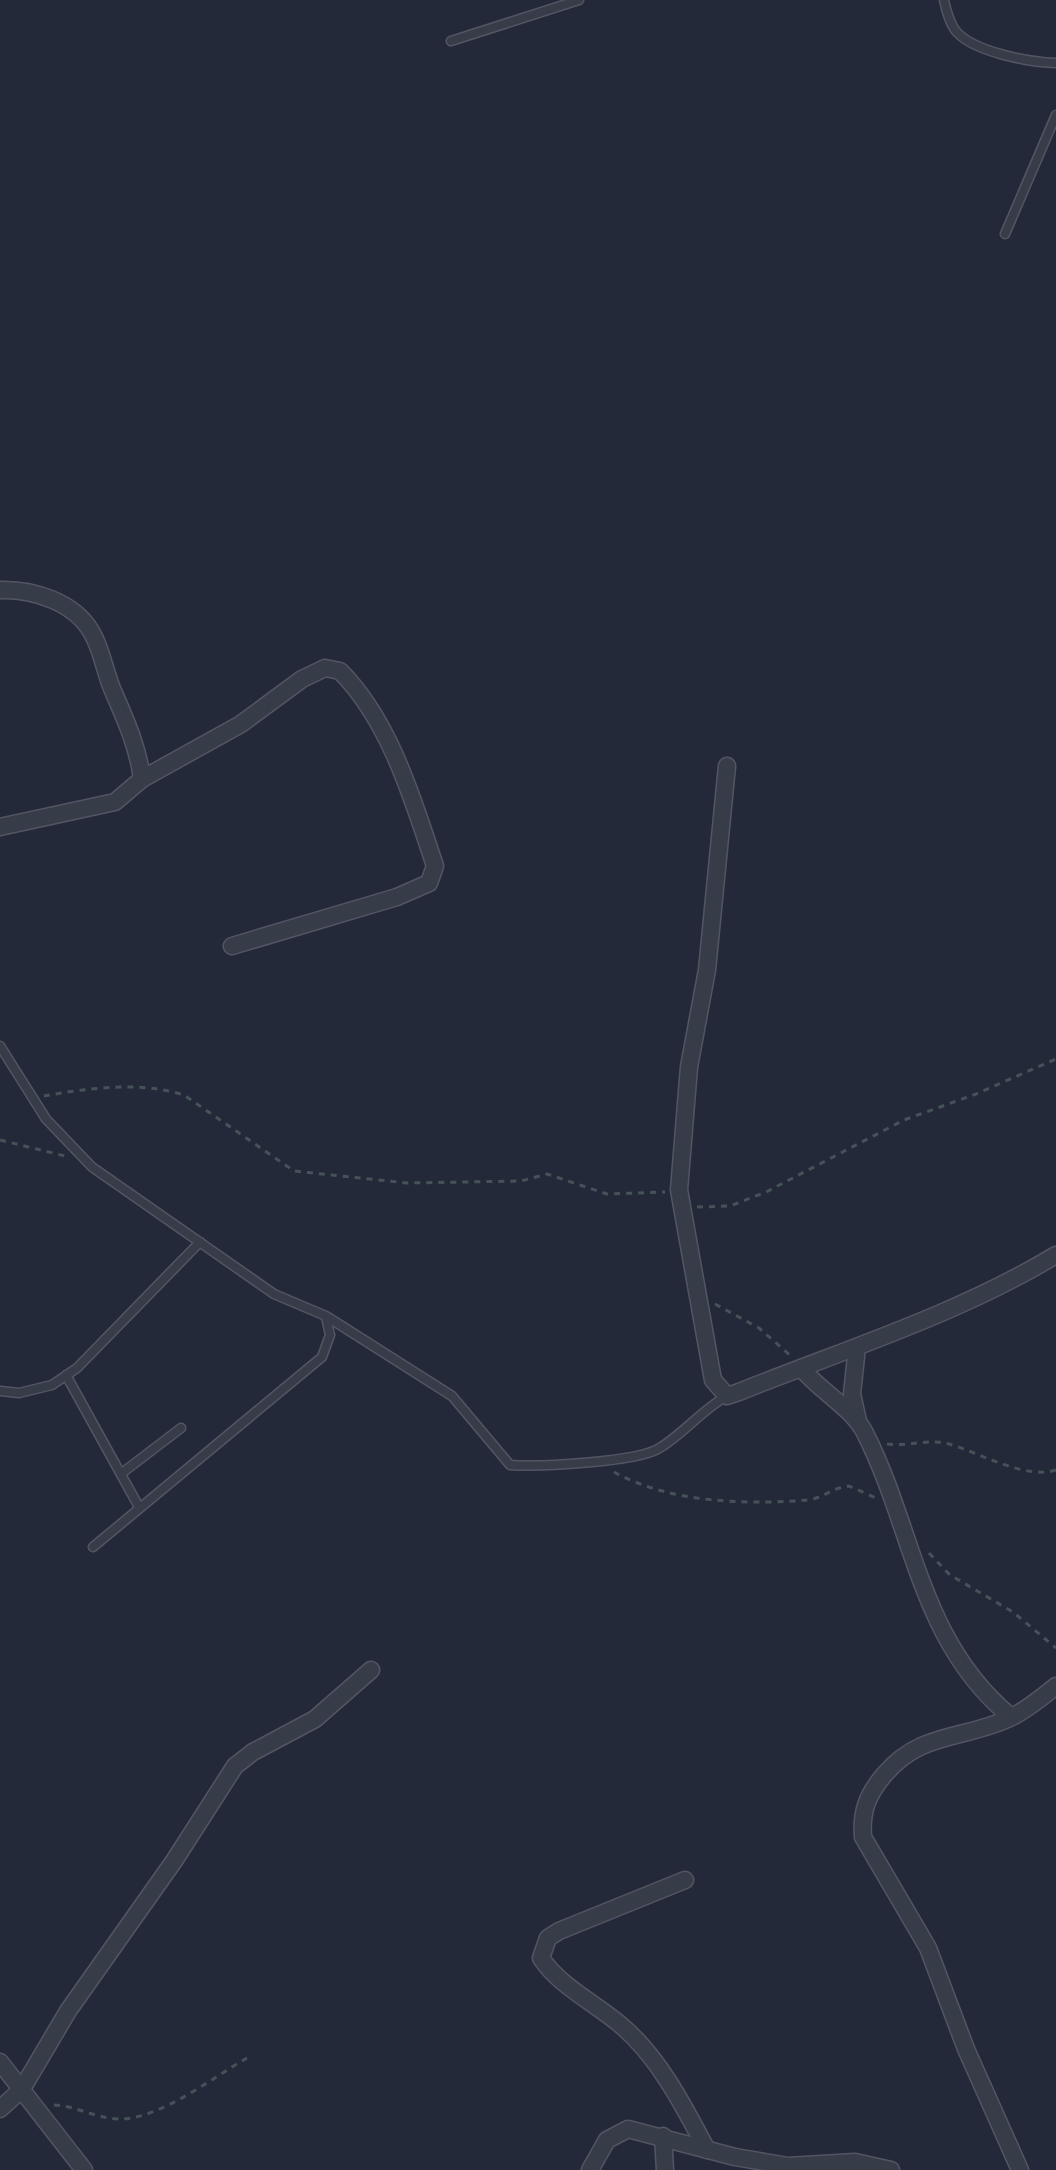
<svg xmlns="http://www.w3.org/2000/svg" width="1056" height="2170" viewBox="0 0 1056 2170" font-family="'Fira Sans Condensed',sans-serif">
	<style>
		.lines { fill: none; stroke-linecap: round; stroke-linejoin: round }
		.lane-casing { stroke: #525664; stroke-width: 11 }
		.street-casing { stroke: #525664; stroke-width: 19 }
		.path { stroke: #455359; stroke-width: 3; stroke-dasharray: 6 6; stroke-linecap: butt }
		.lane { stroke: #373c49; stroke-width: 8 }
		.street { stroke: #373c49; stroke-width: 16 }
	</style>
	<rect width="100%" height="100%" fill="#242939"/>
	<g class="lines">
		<defs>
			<g id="lane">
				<path d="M944,0c2,10 5,21 11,30 17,22 74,32 101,33"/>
				<path d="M451,41l128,-41"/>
				<path d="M1005,234l51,-119"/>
				<path d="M0,1046l46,73 46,48 182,127 52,22 126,80 58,69c30,2 124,-3 148,-16 26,-15 43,-39 69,-53"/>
				<path d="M66,1375l73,132"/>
				<path d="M0,1391l19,2 33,-8 25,-17 123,-126"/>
				<path d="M122,1473l59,-45"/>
				<path d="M93,1547l229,-190 8,-22 -4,-18"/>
			</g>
			<g id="street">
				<path d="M0,590c33,-1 75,12 92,43 10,17 13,40 21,58 13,30 25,56 29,88l-27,23 -115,25"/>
				<path d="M727,766l-20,204 -18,97 -10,123 34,190 14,16 12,-4c107,-43 217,-77 317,-137"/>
				<path d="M142,779l99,-55 61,-45 23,-11 15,3c50,50 73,129 95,195l-6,17 -32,14 -165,49"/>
				<path d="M857,1347l-5,47 6,27"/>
				<path d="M801,1368c18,22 52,41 64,65 50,99 54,208 146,284"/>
				<path d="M685,1880l-126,51 -11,7 -7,20c19,29 56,46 82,69 37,32 61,80 84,123"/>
				<path d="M0,2062l84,108"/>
				<path d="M0,2109l22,-20 46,-78 106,-150 61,-95 18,-14 62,-33 56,-49"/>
				<path d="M663,2136l2,34"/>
				<path d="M590,2170l17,-30 21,-11 107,28 53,9 67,-4 36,8"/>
				<path d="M1020,2170l-54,-121 -38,-101 -65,-111c-2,-25 4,-42 21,-62 37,-44 79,-35 126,-57 17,-8 32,-21 46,-32"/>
			</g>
		</defs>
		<use href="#lane" class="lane-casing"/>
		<use href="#street" class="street-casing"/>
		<g class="path">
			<path d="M44,1096c45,-8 96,-15 140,-1l110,76 113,12 114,-2 26,-7 60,20 58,-2"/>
			<path d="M0,1140l65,16"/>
			<path d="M697,1207l33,-1 36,-14 138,-72 72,-26 80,-35"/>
			<path d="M715,1304l44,24 32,28"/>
			<path d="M887,1444c21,3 41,-6 62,0 31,9 77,36 107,26"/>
			<path d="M614,1472c56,31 132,33 194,28 15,-2 26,-13 41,-14l27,12"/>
			<path d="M929,1553l21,22 63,37 43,36"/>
			<path d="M54,2105c23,1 43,14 66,14 40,0 92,-41 127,-61"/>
		</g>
		<use href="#lane" class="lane"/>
		<use href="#street" class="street"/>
	</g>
</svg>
